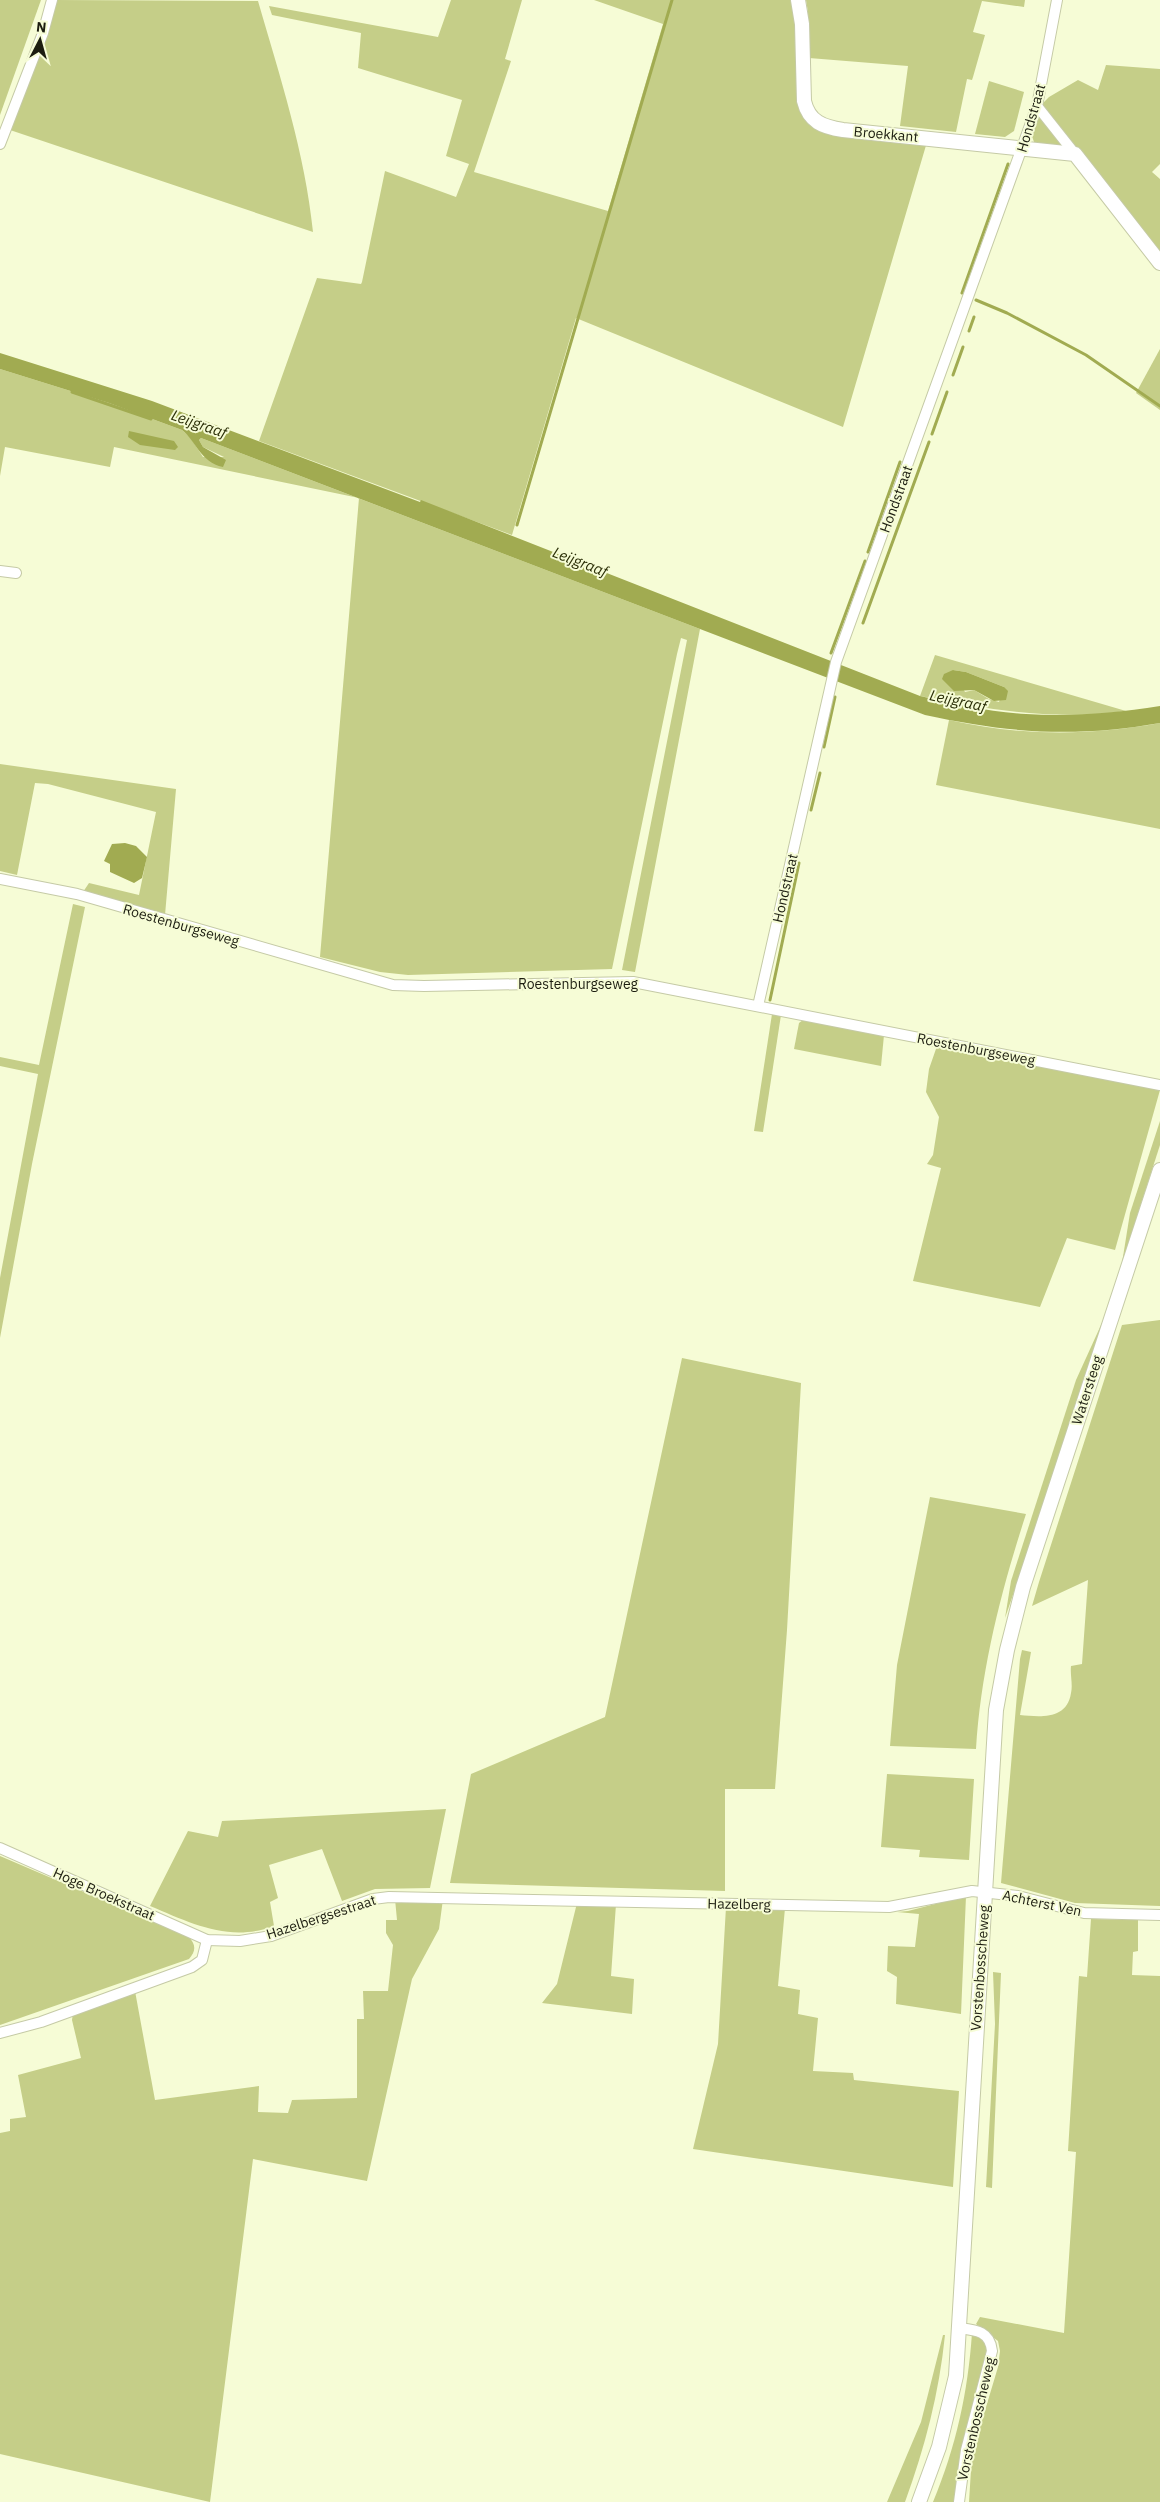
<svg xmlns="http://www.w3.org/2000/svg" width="1160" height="2502" viewBox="0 0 1160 2502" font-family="'IBM Plex Sans',sans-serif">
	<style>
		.green { fill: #c5ce88; fill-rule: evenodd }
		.water { fill: #a1ab51 }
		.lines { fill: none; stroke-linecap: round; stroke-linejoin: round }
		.stream { stroke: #a1ab51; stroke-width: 3 }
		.street-casing { stroke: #c5caa6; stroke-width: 12 }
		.secondary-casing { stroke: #c5caa6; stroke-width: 16 }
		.street { stroke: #fff; stroke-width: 10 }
		.secondary { stroke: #fff; stroke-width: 14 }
		.labels { text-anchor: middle; stroke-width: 4; stroke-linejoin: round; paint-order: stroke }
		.street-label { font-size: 14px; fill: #1c1d10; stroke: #f6fcd6 }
		.water-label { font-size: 15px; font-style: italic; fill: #2b2f07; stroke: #f6fcd6 }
	</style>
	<rect width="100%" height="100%" fill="#f6fcd6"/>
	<g class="green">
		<path d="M0,0h41l-41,115z"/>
		<path d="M57,0l201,1c22,76 47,152 55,231l-303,-102z"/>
		<path d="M451,0h71l-17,59 6,2 -37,111 134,39 55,-187 -69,-24h196l4,7 9,108 124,27 -84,285 -267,-109 -64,217 -253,-94 58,-163 44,6 1,-2 23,-111 71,26 13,-33 -23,-8 16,-56 -104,-32 3,-35 -89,-18 -3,-9 169,31z"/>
		<path d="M806,0h219l-1,7 -42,-6 -9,31 12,3 -12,42 -1,3 -5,-1 -11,53 -56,-6 8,-60 -99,-8 -1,-46z"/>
		<path d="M1106,65l54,4v95l-8,8 8,7v73l-118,-145 1,-4 6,-6 29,-17 20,10z"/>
		<path d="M989,81l35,11 -10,39 -9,6 -30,-3z"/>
		<path d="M1037,115h3l25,32 -31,-5 -2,-6z"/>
		<path d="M1160,349v61l-24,-17z"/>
		<path d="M0,369l109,34 73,27 8,7 13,20h21l-21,-10 -4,-7 2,-2 499,191 -65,343 -13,-2 65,-330 -6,-2 -4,16 -65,315 -204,6 -28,-3 -60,-15 39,-459 -245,-51 -4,20 -105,-20 -5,29z"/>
		<path d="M935,655l191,56c-70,10 -138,-1 -206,-15zM953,670l13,2 38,15 -5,15 -10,-3 -15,-9 -9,2z"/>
		<path d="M949,720c70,16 140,16 211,3v106l-224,-44z"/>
		<path d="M0,764l176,25 -11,126 -82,-23 6,-9 50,12 17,-83 -108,-28 -13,-1 -18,92 -17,-4z"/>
		<path d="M73,904l12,3 -53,257 -32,174v-60l38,-204 -38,-8v-9l39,8z"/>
		<path d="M772,1014l9,1 -18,117 -9,-1z"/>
		<path d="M803,1020l81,15 -3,31 -87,-17 5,-26z"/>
		<path d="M937,1046l223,44 -45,160 -48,-12 -27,69 -127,-26 28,-113 -14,-4 6,-9 6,-38 -13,-25 3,-23z"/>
		<path d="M1160,1121v24l-38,118 8,-50z"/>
		<path d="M1106,1314l-91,275 -10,29 6,-37 65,-201z"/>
		<path d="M1160,1320v586l-85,-3 -74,-20 19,-224 2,-9 9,2 -11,63c20,2 47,5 51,-22 2,-8 -1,-18 0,-27l11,-2 6,-84 -56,26 7,-24 83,-257z"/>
		<path d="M682,1358l119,25 -14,247 -12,159h-50v102l-275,-8 21,-109 134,-57z"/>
		<path d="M930,1497l96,17c-25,77 -45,155 -50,235l-86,-3 7,-81z"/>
		<path d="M887,1774l87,5 -5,81 -50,-3 1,-7 -39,-3z"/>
		<path d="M446,1809l-16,79 -55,1 -33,12 -20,-52 -53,16 9,33 -8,4 4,24c-45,17 -83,-3 -124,-20l38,-75 30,6 4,-16z"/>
		<path d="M0,1856l189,81c7,8 7,14 0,22l-189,66z"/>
		<path d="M966,1896l-5,118 -65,-10 1,-27 -10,-6 1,-25 27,1 4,-33 -22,-2 11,-1z"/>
		<path d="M395,1899h48l-4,30 -27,50 -45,202 -114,-22 -43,343 -210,-48v-321l10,-2v-12l16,-2 -8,-42 63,-17 -9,-38 1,-7 62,-22 20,109 104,-14 -1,26 30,1 4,-13 65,-2v-79h7l-1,-28h25l5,-46 -7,-12v-13h11z"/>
		<path d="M577,1903l39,1 -5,72 23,3 -2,35 -90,-11 15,-19z"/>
		<path d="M726,1907l59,1 -7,78 22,4 -2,24 20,4 -5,53 40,2 1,7 105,11 -6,96 -260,-38 25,-105z"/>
		<path d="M1091,1919l47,1v31l-5,1 -1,23 28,1v526h-191l3,-48 26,-87 2,-16 -2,-10 -22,-17 4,-7 84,16 12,-181 -8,-1 11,-175 8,1z"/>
		<path d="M993,1972l8,1 -9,215 -6,-1 9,-163z"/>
		<path d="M972,2333h5l11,12 -32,157h-23c23,-55 35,-110 39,-169z"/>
		<path d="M943,2335h2c-6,59 -20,112 -40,167h-18l34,-80z"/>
	</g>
	<g class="water">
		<path d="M0,353l152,48 268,101 1,-2 499,196c35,8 70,16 106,18 45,3 89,-1 134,-8v17c-85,15 -152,10 -235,-8l-724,-277 -2,2 4,7 23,13 -3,7c-23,-5 -26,-25 -41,-37l-73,-27 -109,-34z"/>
		<path d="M129,431l45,10 4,6 -3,3 -35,-5 -12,-8z"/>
		<path d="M953,670l13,2 38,15 4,4 -2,9 -12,1 -20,-11 -20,1 -12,-12 2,-5z"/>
		<path d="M125,843l11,3 11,11 -5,21 -8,5 -24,-11v-8l-6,-3 8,-17z"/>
	</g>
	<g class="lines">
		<g class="stream">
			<path d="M962,293l46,-129"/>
			<path d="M976,300l31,13 79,42 74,51"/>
			<path d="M969,331l5,-14"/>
			<path d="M953,375l10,-28"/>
			<path d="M72,392l79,27"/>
			<path d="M932,434l15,-42"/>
			<path d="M517,525l155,-525"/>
			<path d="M868,552l32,-90"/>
			<path d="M863,623l66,-181"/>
			<path d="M831,653l34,-92"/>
			<path d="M824,747l11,-50"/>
			<path d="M811,810l9,-37"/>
			<path d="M770,1000l29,-137"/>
		</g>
		<defs>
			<g id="street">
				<path d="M1037,106l38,48"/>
				<path d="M0,144l43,-111 9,-33"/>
				<path d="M0,571l16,2"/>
				<path d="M0,879l77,15 316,91 31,1 209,-4 527,103"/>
				<path d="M758,1006l78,-344 201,-556 20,-106"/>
				<path d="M0,1848l207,92 33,1 31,-5 102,-37 16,-2 500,10 83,-16 46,5 66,17 76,2"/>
				<path d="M0,2033l41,-11 151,-55 10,-7 5,-20"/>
				<path d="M959,2502l7,-52 26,-99c-2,-20 -16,-21 -33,-23"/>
			</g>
			<g id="secondary">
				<path d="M798,0l4,24 2,77c5,21 19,26 39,29l232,24 85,109"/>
				<path d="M919,2502l20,-55 17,-71 40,-666 11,-60 16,-63 137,-417"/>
			</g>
		</defs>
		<use href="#street" class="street-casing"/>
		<use href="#secondary" class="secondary-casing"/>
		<use href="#street" class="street"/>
		<use href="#secondary" class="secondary"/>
	</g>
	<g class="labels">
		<g class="street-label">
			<text transform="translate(1031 118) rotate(-74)" y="5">Hondstraat</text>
			<text transform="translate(886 134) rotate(5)" y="5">Broekkant</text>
			<text transform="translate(896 499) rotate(-70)" y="5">Hondstraat</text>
			<text transform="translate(785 888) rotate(-77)" y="5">Hondstraat</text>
			<text transform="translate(181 925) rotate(16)" y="5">Roestenburgseweg</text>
			<text x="578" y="989">Roestenburgseweg</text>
			<text transform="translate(976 1049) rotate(11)" y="5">Roestenburgseweg</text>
			<text transform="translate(1087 1390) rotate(-72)" y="5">Watersteeg</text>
			<text transform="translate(104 1894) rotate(24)" y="5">Hoge Broekstraat</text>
			<text transform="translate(1042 1903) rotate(12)" y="5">Achterst Ven</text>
			<text transform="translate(739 1904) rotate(1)" y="5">Hazelberg</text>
			<text transform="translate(321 1917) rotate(-18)" y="5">Hazelbergsestraat</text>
			<text transform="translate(980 1968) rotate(-86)" y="5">Vorstenbosscheweg</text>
			<text transform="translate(976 2419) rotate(-77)" y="5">Vorstenbosscheweg</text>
		</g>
		<g class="water-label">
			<text transform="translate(199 424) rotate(19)" y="5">Leijgraaf</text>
			<text transform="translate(580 562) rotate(21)" y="5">Leijgraaf</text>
			<text transform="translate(958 701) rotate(12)" y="5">Leijgraaf</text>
		</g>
	</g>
	<g transform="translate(40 40) rotate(6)" stroke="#f6fcd6" stroke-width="4" paint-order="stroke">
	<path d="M0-4L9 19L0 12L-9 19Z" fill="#1c1d10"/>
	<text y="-8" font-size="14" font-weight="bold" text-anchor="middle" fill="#1c1d10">N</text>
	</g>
</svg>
